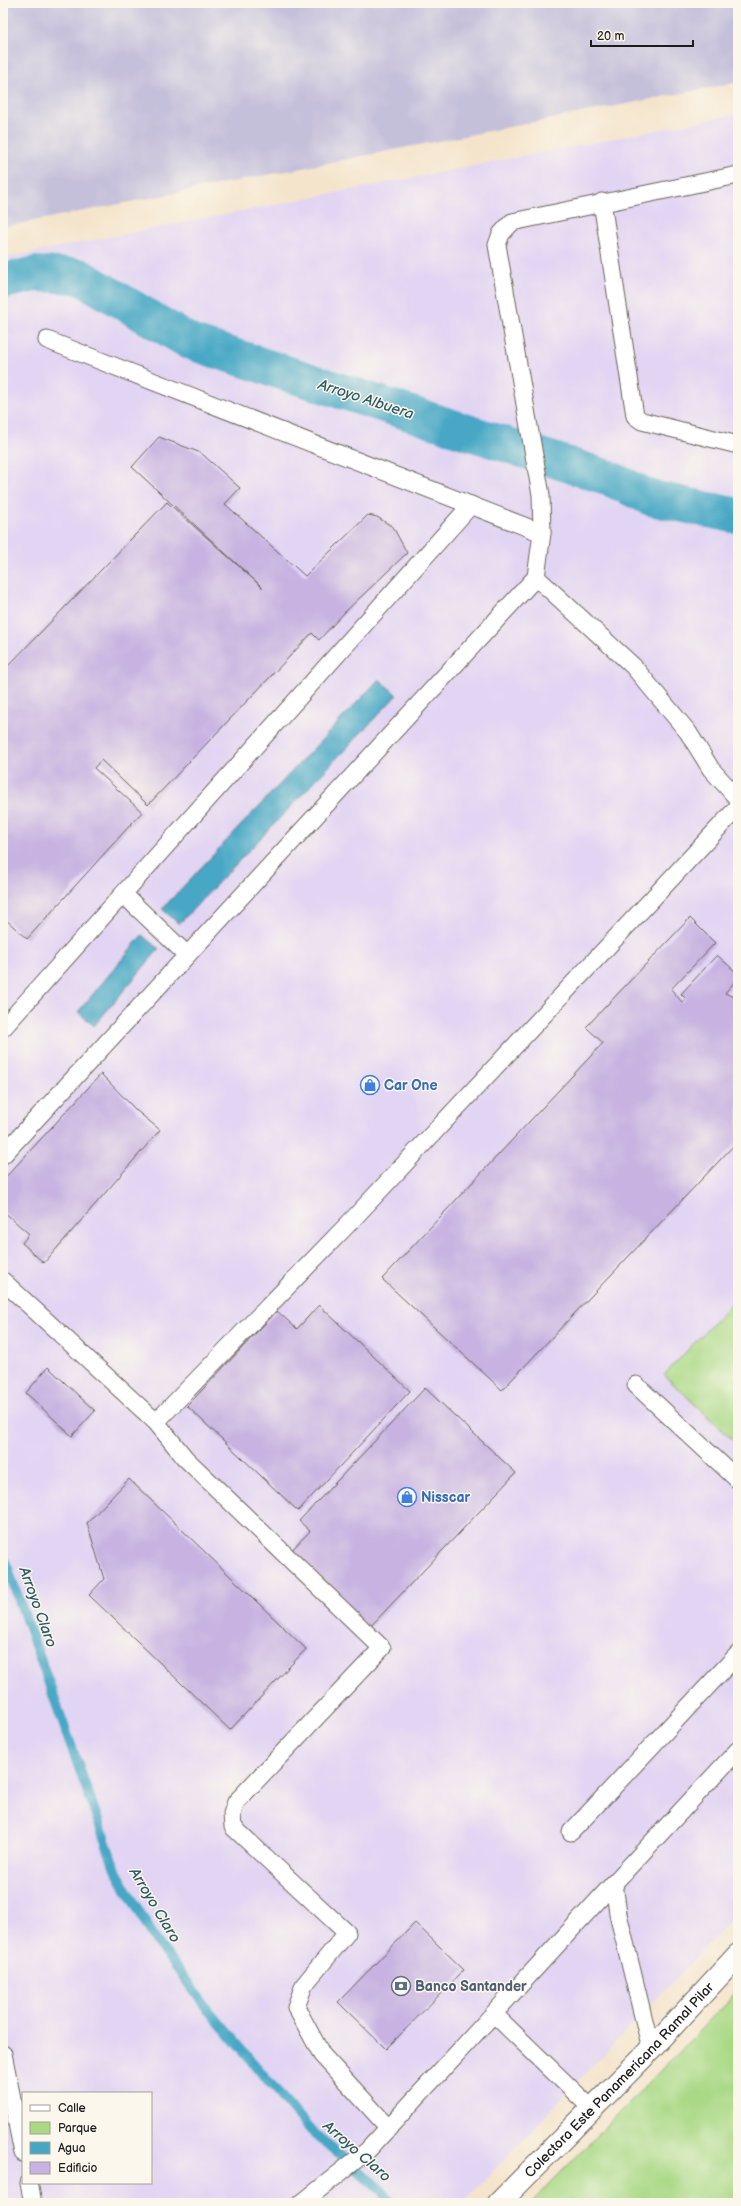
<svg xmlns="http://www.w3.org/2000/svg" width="741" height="2206" viewBox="0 0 741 2206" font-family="'Balsamiq Sans',sans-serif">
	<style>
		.built { fill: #e2d4f3; fill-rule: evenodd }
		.industrial { fill: #c5c0da }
		.green { fill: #aad986; stroke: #637a51 }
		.water { fill: #46a7c5; stroke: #316270 }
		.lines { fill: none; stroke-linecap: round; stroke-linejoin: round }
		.stream { stroke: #46a7c5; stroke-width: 10 }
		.canal { stroke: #46a7c5; stroke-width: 36 }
		.building { fill: #c7b2e1 }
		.service-casing { stroke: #686259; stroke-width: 19 }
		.tertiary-casing { stroke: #686259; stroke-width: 24 }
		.service { stroke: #fff; stroke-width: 17 }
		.tertiary { stroke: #fff; stroke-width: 22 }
		.labels { text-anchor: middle; stroke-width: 3; stroke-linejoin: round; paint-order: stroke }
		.shop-label { font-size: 14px; font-weight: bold; fill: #366cbe; stroke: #fbf7ec; text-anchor: start }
		.service-label { font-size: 14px; font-weight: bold; fill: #4e5e75; stroke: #fbf7ec; text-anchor: start }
		.street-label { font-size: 14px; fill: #1c1c1c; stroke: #fbf7ec }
		.water-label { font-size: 15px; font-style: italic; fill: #2f5b68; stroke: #fbf7ec }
	</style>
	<rect width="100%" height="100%" fill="#fbf7ec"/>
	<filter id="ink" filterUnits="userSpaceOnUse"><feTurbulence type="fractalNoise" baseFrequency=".025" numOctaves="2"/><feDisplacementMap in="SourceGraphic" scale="8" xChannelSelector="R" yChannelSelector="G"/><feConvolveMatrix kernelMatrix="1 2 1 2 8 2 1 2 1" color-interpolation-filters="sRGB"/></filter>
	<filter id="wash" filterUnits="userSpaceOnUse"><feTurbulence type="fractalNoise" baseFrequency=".012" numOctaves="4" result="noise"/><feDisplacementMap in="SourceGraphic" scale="16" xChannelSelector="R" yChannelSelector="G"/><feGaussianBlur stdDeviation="0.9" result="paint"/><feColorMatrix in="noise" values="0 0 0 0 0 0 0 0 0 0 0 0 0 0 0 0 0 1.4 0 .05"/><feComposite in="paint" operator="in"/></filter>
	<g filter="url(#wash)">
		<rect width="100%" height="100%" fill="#f4e4cb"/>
		<path class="built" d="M738,114v1799l-275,290h-460v-1945zM23,2093h128v90h-128z"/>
		<path class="industrial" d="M3,3h735v79l-735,145z"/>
		<g class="green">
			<path d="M738,1297v148l-74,-70z"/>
			<path d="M738,1991v212h-207z"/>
		</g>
		<g class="water">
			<path d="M379,679l18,16 -218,229 -17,-15z"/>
			<path d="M142,935l17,14 -65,77 -16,-14z"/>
		</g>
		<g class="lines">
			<path class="stream" d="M3,1555l113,316 39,68 51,68 102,121 73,62 11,13"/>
			<path class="canal" d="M3,281l33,-7 43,2 111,66 419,136 42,20 87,18"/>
		</g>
		<g id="blocks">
			<g class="building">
				<path d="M159,437l42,16 39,35 -15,16 80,72 63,-61 9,2 16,10 14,26 -62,59 -26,28 -7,-7 -164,172 -47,-45 -7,8 48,44 -115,127 -24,-22v-250l2,2 162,-167 96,86 -131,-121z"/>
				<path d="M690,918l25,25 -44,46 11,13 4,-3 -5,-5 36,-39 21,19v4l-13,15 13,6v142l-236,249 -120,-111 221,-236 -17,-16z"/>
				<path d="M101,1074l36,37 23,19 -116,133 -22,-20 7,-9 -26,-23v-31z"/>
				<path d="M319,1305l91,86 -112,120 -111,-105 90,-95 20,18z"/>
				<path d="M48,1367l47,44 -23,25 -46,-43z"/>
				<path d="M425,1388l91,85 -148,156 -80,-75 22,-23 -11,-10z"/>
				<path d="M129,1479l177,170 -76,81 -141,-135 15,-16 -17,-56z"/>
				<path d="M415,1923l49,47 -78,79 -48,-47z"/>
			</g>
		</g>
	</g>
	<g filter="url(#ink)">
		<use href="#blocks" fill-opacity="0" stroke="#686259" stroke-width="1"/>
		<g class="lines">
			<defs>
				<g id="service">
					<path d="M602,202l33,214 7,5 96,24"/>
					<path d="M47,340l495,193"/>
					<path d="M536,577l97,89 55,66 23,37 27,30"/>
					<path d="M123,894l64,61"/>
					<path d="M3,1028l468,-523"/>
					<path d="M3,1155l533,-578 6,-44 -1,-38 -44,-250 4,-11 11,-12 226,-47"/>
					<path d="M3,1281l153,141 29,36 197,190 -146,154 -4,12 1,13 114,106 -43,52 -8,22 26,48 67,73"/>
					<path d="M636,1385l102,95"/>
					<path d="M156,1422l197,-203 385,-412"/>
					<path d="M571,1832l167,-178"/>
					<path d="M494,2014l98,95"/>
					<path d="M651,2049l-33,-135 -4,-31 124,-133"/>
					<path d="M3,2054l20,99"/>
					<path d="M29,2183l4,20"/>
					<path d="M302,2203l65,-52 247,-268"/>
				</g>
				<g id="tertiary">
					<path id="s1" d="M499,2203l152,-154 87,-94"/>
				</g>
			</defs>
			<use href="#service" class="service-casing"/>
			<use href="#tertiary" class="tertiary-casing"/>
			<use href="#service" class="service"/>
			<use href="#tertiary" class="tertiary"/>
		</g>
	</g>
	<defs>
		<symbol id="shop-ring" viewBox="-11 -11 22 22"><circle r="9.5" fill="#fbf7ec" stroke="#3f7fe0" stroke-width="1.5"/><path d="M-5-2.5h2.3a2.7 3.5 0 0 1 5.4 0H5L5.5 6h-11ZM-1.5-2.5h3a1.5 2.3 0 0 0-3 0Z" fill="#3f7fe0"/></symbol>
		<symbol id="bank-ring" viewBox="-11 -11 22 22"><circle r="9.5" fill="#fbf7ec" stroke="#5c6f8a" stroke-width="1.5"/><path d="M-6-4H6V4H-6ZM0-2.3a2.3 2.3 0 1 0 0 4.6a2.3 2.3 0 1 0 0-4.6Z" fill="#5c6f8a"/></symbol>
	</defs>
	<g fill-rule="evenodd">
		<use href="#shop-ring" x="359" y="1074" width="22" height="22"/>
		<use href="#shop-ring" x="396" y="1486" width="22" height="22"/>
		<use href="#bank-ring" x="390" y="1975" width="22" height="22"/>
	</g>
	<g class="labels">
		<g class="shop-label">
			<text x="384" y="1090">Car One</text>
			<text x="421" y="1502">Nisscar</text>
		</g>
		<g class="service-label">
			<text x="415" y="1991">Banco Santander</text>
		</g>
		<g class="street-label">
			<text dy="5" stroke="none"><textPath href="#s1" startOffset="172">Colectora Este Panamericana Ramal Pilar</textPath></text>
		</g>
		<g class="water-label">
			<text transform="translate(366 399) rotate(18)" y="5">Arroyo Albuera</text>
			<text transform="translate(38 1607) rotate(70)" y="5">Arroyo Claro</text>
			<text transform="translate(155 1905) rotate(59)" y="5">Arroyo Claro</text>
			<text transform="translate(357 2151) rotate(41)" y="5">Arroyo Claro</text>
		</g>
	</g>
	<rect width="741" height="2206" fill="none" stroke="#fbf7ec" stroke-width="16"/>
	<rect x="22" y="2092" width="130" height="92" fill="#fbf7ec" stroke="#a29f99"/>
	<rect x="30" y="2105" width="20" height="6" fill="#ffffff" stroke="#a29f99"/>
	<text x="58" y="2112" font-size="12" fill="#1c1c1c">Calle</text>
	<rect x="30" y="2122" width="20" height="12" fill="#aad986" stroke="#a29f99"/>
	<text x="58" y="2132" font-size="12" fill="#1c1c1c">Parque</text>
	<rect x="30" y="2142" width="20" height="12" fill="#46a7c5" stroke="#a29f99"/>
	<text x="58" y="2152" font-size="12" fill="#1c1c1c">Agua</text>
	<rect x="30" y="2162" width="20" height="12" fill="#c7b2e1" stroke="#a29f99"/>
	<text x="58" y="2172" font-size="12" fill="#1c1c1c">Edificio</text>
	<path d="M591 40v6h102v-6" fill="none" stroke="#1c1c1c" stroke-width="2"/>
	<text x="597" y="40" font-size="12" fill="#1c1c1c" stroke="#fbf7ec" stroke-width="3" paint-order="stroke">20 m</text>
</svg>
